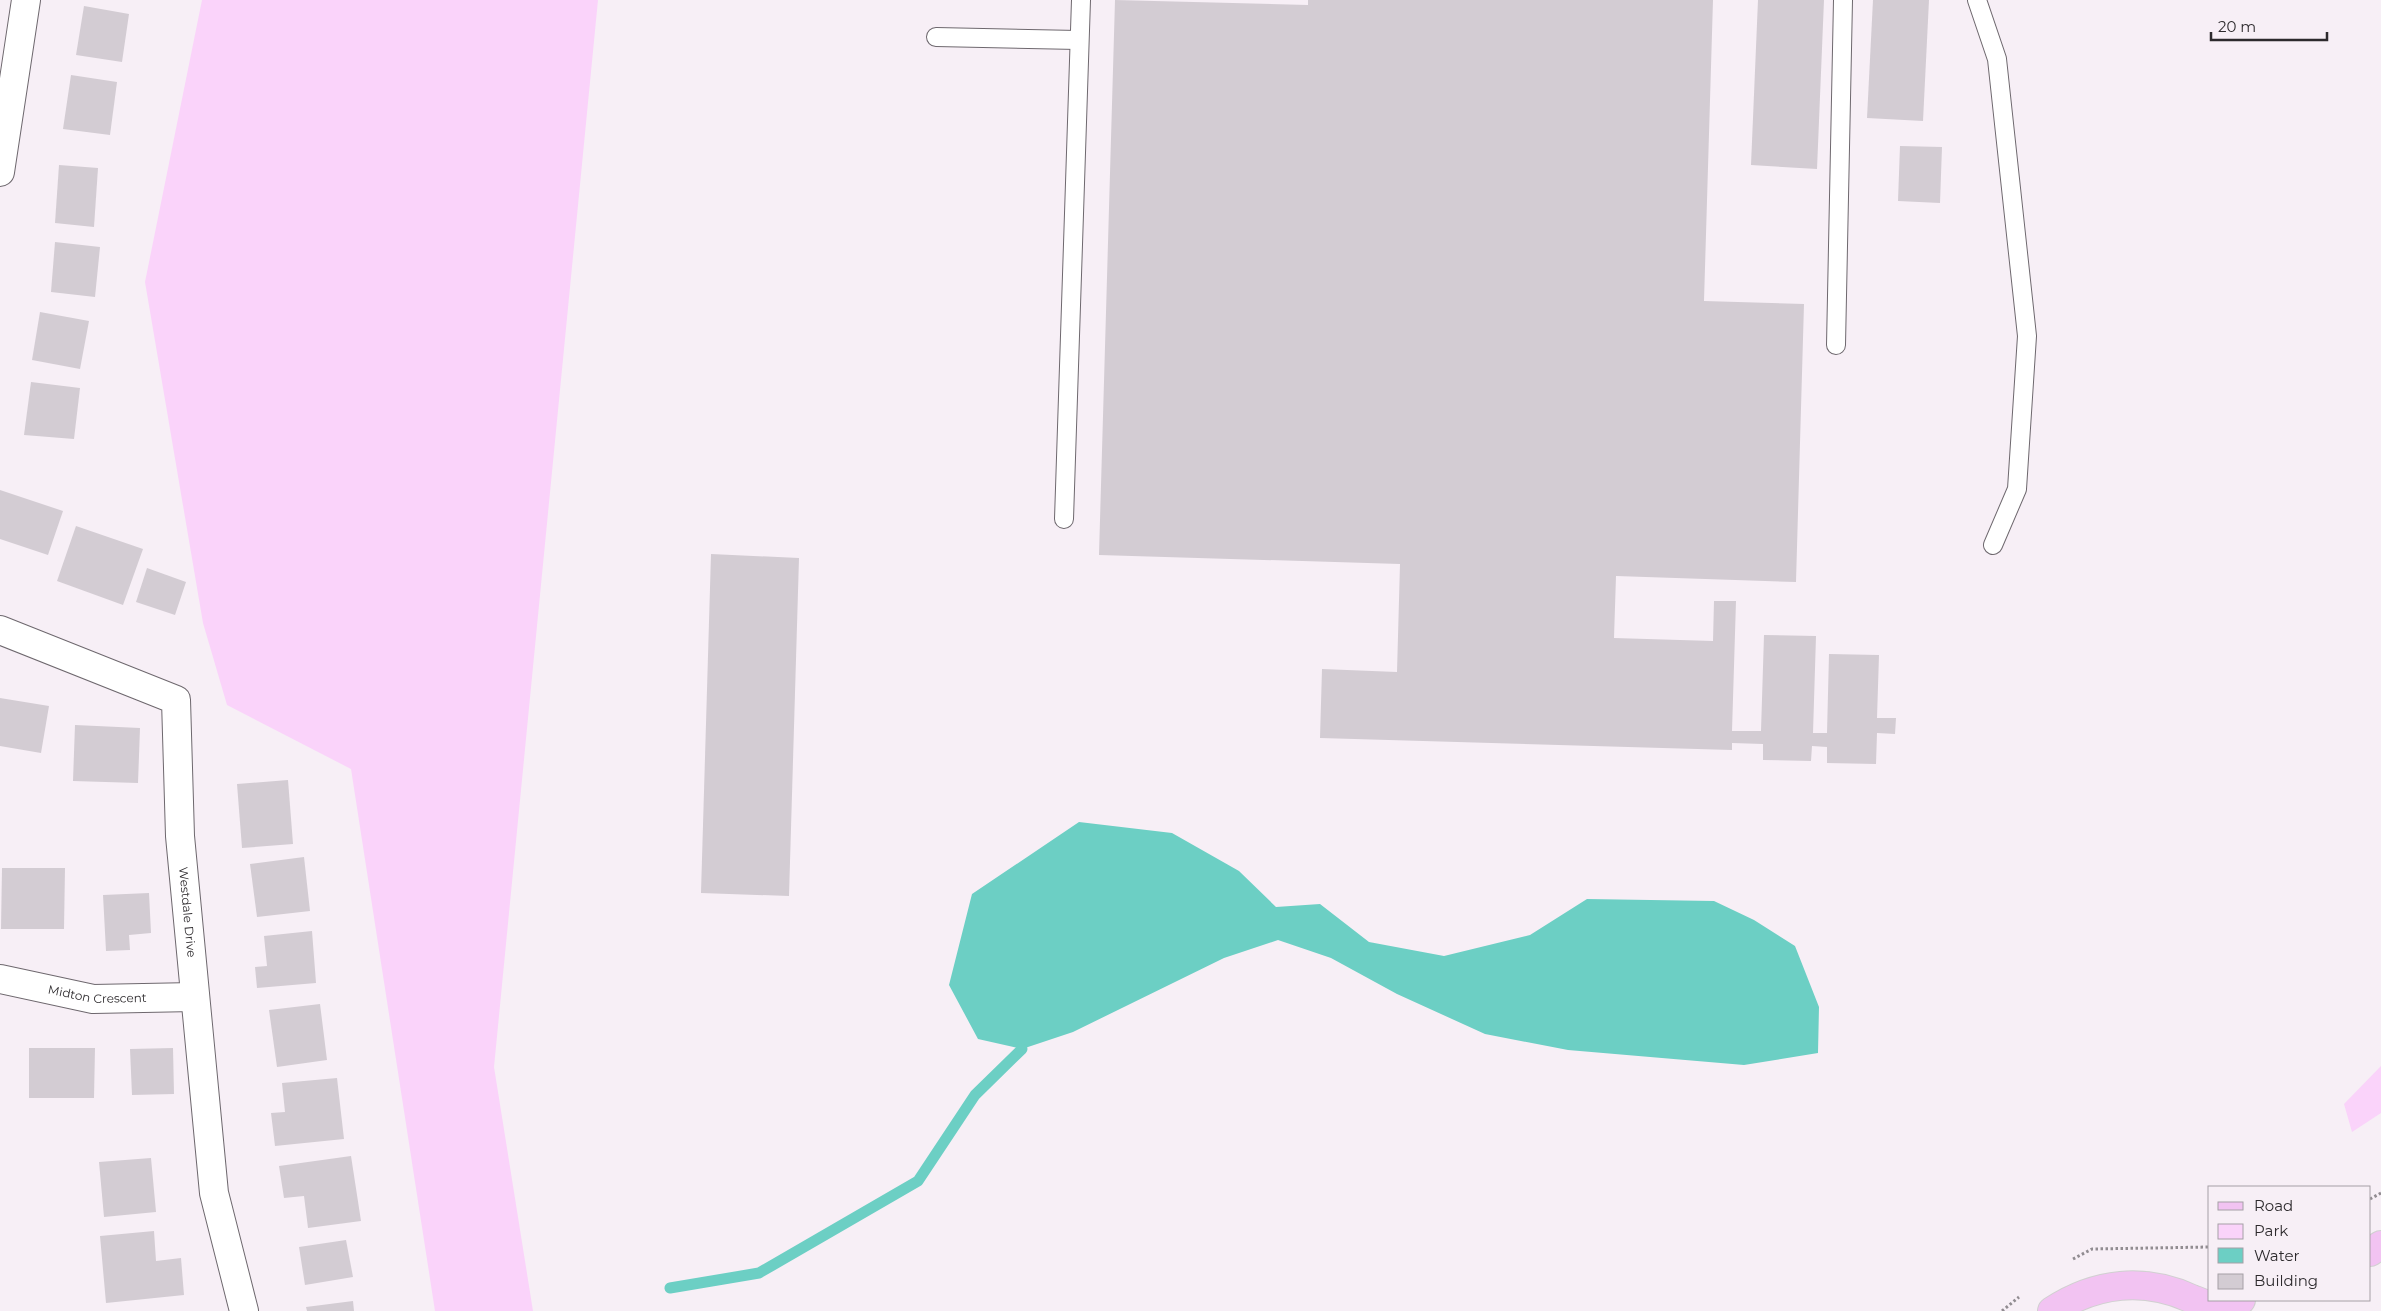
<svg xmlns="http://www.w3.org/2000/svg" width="2381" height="1311" viewBox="0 0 2381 1311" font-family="Montserrat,sans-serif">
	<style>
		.green { fill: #fad3fa }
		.water { fill: #6ccfc4 }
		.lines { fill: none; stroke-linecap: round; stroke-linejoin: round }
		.stream { stroke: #6ccfc4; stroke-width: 11 }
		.building { fill: #d3ccd3 }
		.lane-casing { stroke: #6e686e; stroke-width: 20 }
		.street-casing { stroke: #6e686e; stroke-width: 30 }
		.primary-casing { stroke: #d1d0d1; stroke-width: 30 }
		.path { stroke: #918c91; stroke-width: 3; stroke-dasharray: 2.5 2.5; stroke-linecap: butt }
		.lane { stroke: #fff; stroke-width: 18 }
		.street { stroke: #fff; stroke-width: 28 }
		.primary { stroke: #f2c3f2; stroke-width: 28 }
		.labels { text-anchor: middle; stroke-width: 5; stroke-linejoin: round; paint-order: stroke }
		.street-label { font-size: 12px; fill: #2d2a2d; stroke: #f7eff6 }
	</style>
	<rect width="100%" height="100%" fill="#f7eff6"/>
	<g class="green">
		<path d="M202,0h396l-104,1067 39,244h-98l-84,-542 -124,-64 -24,-82 -58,-341z"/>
		<path d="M2381,1066v47l-29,19 -8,-28z"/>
	</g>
	<path class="water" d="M1079,822l93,11 67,38 37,36 44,-3 49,38 75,14 86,-21 57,-36 127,2 40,19 41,26 24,61 -1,46 -74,12 -176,-15 -83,-16 -88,-40 -66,-36 -53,-18 -54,18 -151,74 -51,17 -44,-10 -29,-54 23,-91z"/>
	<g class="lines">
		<path class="stream" d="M670,1288l89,-15 159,-92 57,-86 47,-46"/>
	</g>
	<g class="building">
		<path d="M1115,0l193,5v-5h405l-9,301 100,3 -8,278 -180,-6 -2,62 99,3 1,-40h22l-4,130h29l3,-96 52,1 -3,97h14l2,-79 50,1 -2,63h19l-1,16 -18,-1 -1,31 -49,-1v-16l-15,-1 -1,15 -48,-1v-16l-31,-1v7l-412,-12 2,-69 75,3 3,-108 -301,-9z"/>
		<path d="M1758,0h66l-7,169 -66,-4z"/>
		<path d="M1873,0h56l-6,121 -56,-3z"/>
		<path d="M84,6l45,8 -7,48 -46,-7z"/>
		<path d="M71,75l46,7 -7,53 -47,-6z"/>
		<path d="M1900,146l42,1 -2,56 -42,-2z"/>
		<path d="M59,165l39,3 -4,59 -39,-4z"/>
		<path d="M55,242l45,5 -5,50 -44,-5z"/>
		<path d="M40,312l49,9 -9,48 -48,-9z"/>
		<path d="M31,382l49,6 -6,51 -50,-4z"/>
		<path d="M0,490l63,21 -15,44 -48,-16z"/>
		<path d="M76,526l67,23 -20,56 -66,-24z"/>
		<path d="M711,554l88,4 -10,338 -88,-3z"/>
		<path d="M147,568l39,14 -11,33 -39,-13z"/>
		<path d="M0,698l49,8 -8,47 -41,-7z"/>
		<path d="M75,725l65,3 -2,55 -65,-2z"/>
		<path d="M288,780l5,64 -51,4 -5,-64z"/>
		<path d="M304,857l6,54 -53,6 -7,-53z"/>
		<path d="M2,868h63l-1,61h-63z"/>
		<path d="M149,893l2,40 -22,2 1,15 -24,1 -3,-56z"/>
		<path d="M312,931l4,52 -59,5 -2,-21 12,-1 -3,-30z"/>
		<path d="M320,1004l7,56 -50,7 -8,-57z"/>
		<path d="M29,1048h66l-1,50h-65z"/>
		<path d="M173,1048l1,46 -42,1 -2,-46z"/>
		<path d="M337,1078l7,61 -69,7 -4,-33 14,-1 -3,-29z"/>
		<path d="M351,1156l10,65 -53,7 -4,-32 -20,2 -5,-32z"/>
		<path d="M151,1158l5,54 -52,5 -5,-55z"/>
		<path d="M154,1231l2,30 25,-3 3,37 -78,8 -6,-67z"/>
		<path d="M346,1240l7,37 -48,8 -6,-38z"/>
		<path d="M353,1301l1,10h-47l-1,-4z"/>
	</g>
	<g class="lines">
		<defs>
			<g id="lane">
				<path d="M1977,0l20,59 30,277 -10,153 -24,56"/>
				<path d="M936,37l142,3"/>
				<path d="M1836,345l7,-345"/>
				<path d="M1064,519l17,-519"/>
			</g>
			<g id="street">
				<path d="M0,172l26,-172"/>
				<path id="s1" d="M0,630l176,70 4,136 34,357 30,118"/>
				<path id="s2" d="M0,979l93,20 101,-2"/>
			</g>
			<g id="primary">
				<path d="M2370,1252l11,-7"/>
				<path d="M2213,1308l28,-8"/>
				<path d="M2052,1311c44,-29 93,-34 140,-12 8,3 18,6 24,12"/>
			</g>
		</defs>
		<use href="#lane" class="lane-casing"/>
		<use href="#street" class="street-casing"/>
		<use href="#primary" class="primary-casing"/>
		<g class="path">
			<path d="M2370,1199l11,-6"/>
			<path d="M2073,1259l19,-10 118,-2"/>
			<path d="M2002,1311l17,-14"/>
		</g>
		<use href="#lane" class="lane"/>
		<use href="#street" class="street"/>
		<use href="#primary" class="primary"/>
	</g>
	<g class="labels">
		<g class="street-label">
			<text dy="4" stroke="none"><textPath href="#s1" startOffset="402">Westdale Drive</textPath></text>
			<text dy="4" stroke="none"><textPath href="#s2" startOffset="99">Midton Crescent</textPath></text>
		</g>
	</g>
	<rect x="2208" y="1186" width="162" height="115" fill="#f7eff6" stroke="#a6a0a6"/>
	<rect x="2218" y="1202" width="25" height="8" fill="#f2c3f2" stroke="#a6a0a6"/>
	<text x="2254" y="1211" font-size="15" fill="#2d2a2d">Road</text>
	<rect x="2218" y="1224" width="25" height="15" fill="#fad3fa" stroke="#a6a0a6"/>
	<text x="2254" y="1236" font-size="15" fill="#2d2a2d">Park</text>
	<rect x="2218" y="1248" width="25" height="15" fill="#6ccfc4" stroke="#a6a0a6"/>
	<text x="2254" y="1261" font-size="15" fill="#2d2a2d">Water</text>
	<rect x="2218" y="1274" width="25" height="15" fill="#d3ccd3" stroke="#a6a0a6"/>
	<text x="2254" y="1286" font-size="15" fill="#2d2a2d">Building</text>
	<path d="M2211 32v8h116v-8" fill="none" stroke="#2d2a2d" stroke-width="2.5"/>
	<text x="2218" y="32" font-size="15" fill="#2d2a2d" stroke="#f7eff6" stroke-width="4" paint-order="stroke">20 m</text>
</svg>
